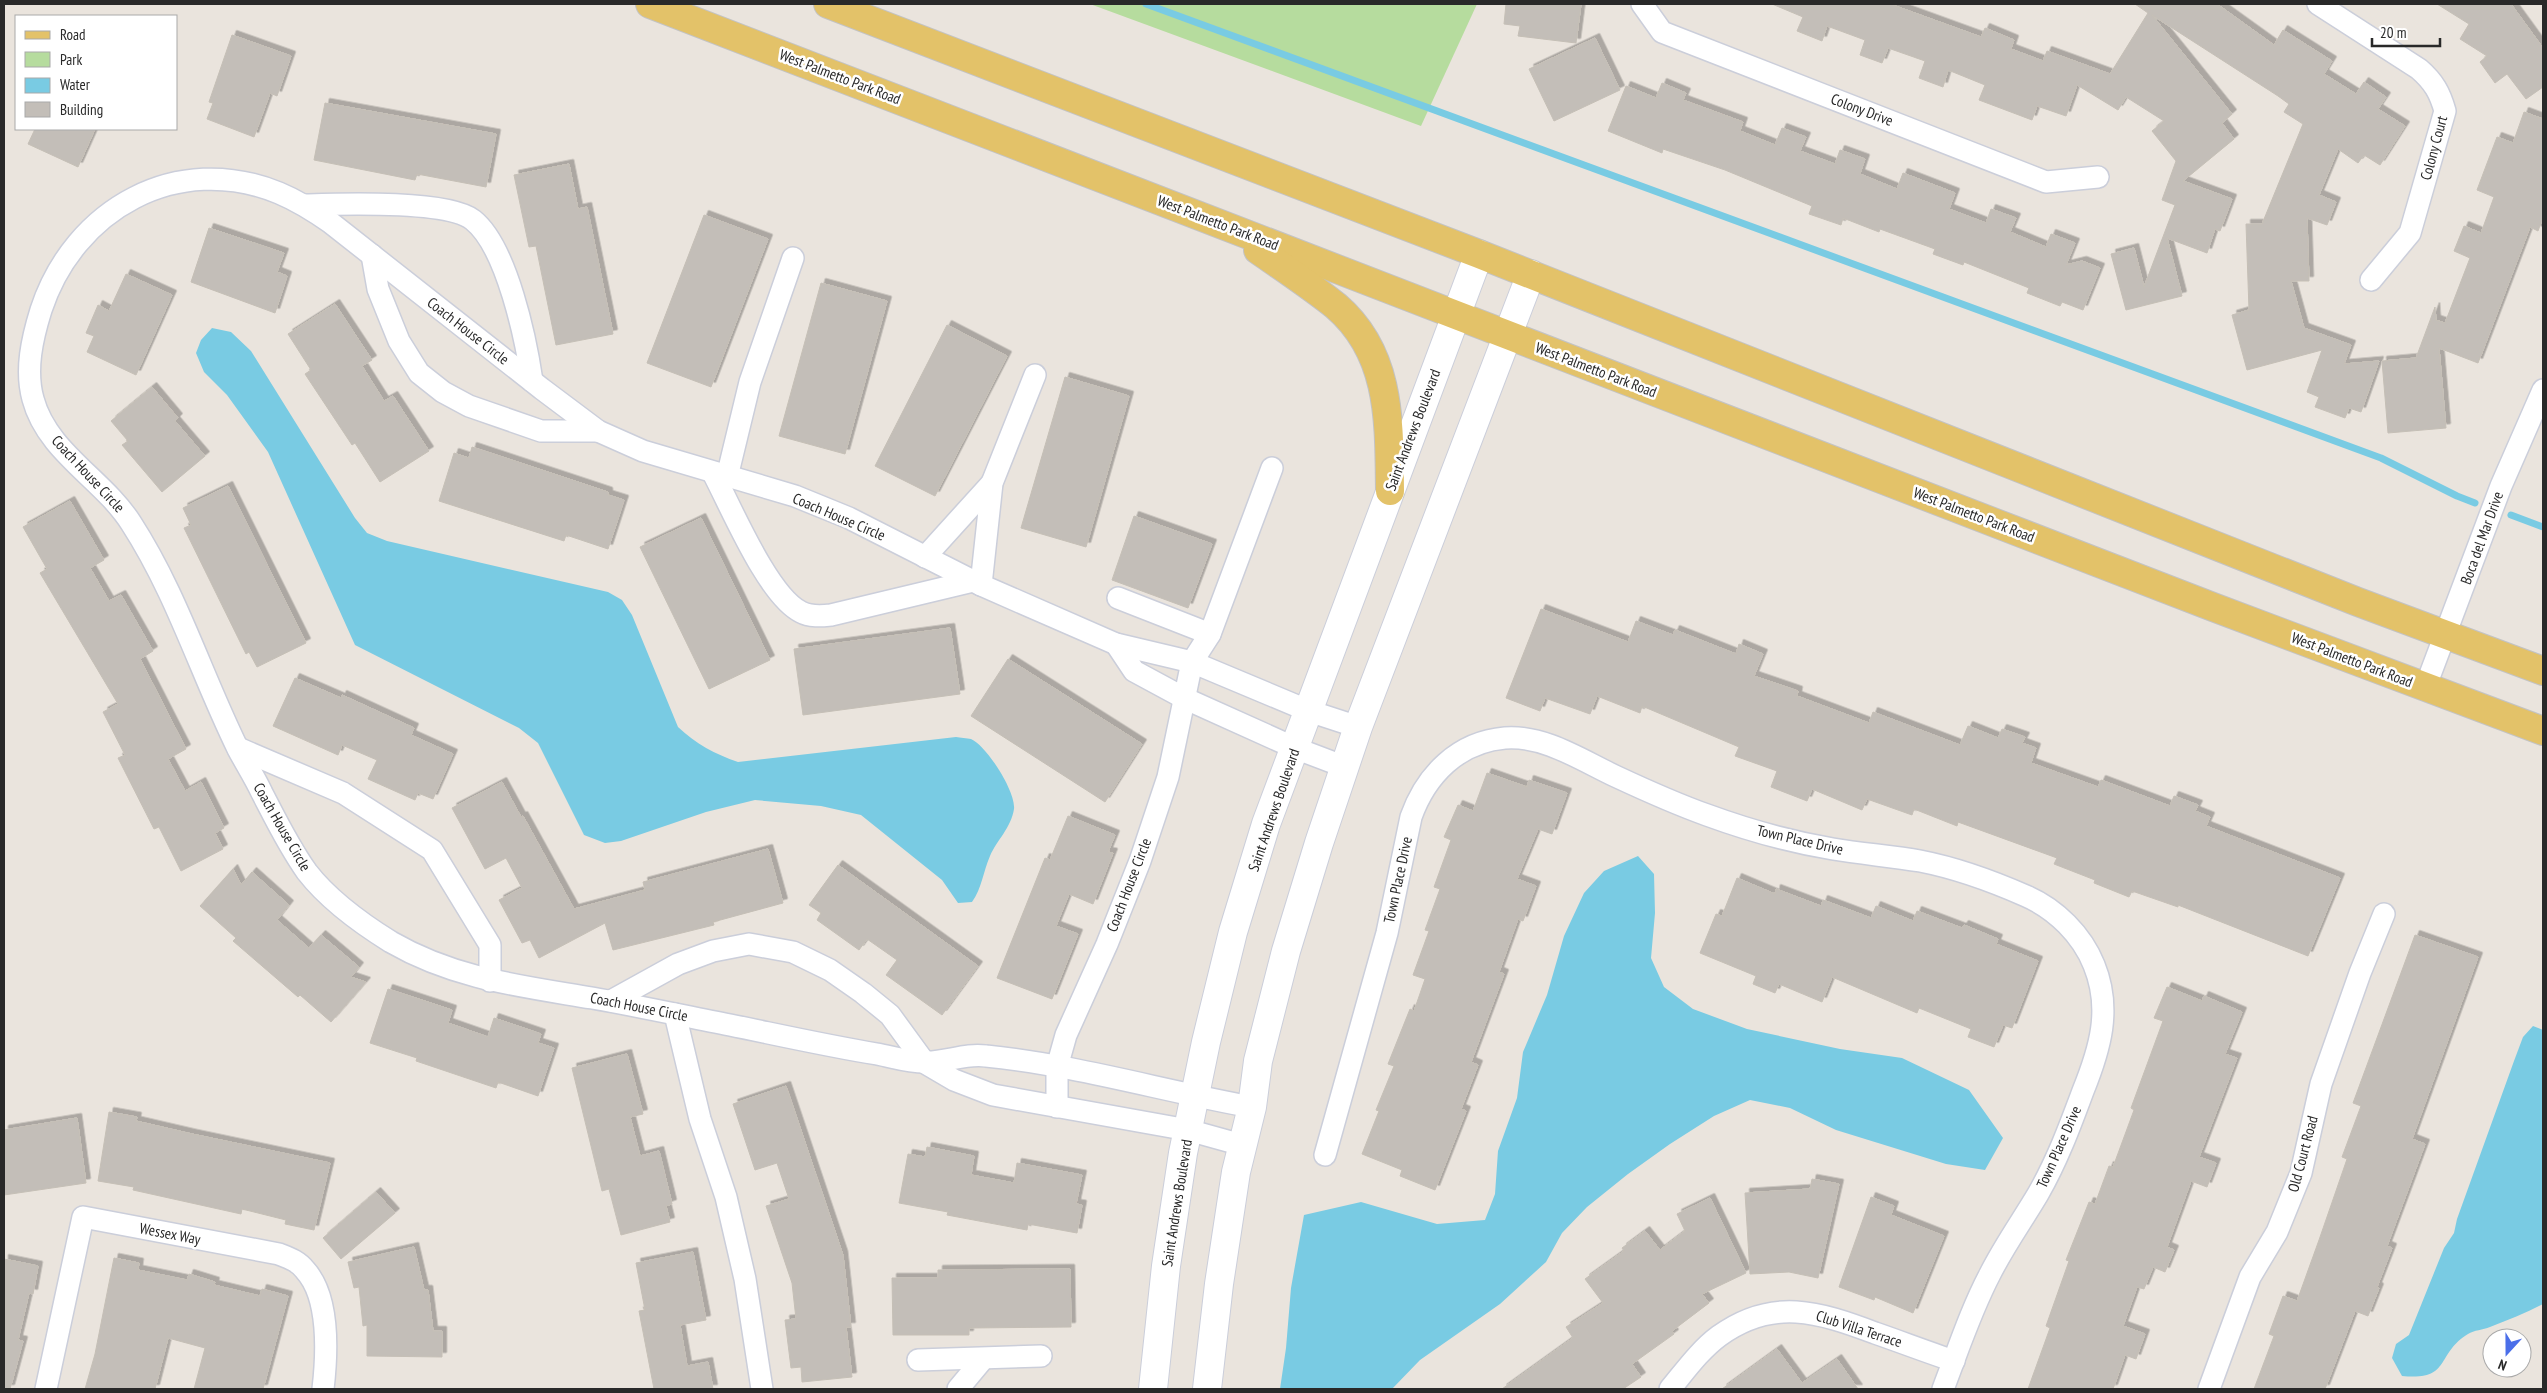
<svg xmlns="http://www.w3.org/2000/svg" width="2547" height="1393" viewBox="0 0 2547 1393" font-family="'PT Sans Narrow',sans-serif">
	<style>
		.green { fill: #b6dc9e }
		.water { fill: #79cbe3 }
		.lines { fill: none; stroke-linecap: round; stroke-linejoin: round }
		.stream { stroke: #79cbe3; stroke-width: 7 }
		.building { fill: #c3beb8; stroke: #c5bfb6; filter: url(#shadow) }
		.street-casing { stroke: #cbceda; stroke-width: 24 }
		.secondary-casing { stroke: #cbceda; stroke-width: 30 }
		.primary-casing { stroke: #c3c3c3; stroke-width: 30 }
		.street { stroke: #fff; stroke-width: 21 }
		.secondary { stroke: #fff; stroke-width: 28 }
		.primary { stroke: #e3c269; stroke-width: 28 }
		.labels { text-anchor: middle; stroke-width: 5; stroke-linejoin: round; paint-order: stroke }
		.street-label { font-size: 15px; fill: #292929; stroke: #fff }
	</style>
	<defs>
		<filter id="shadow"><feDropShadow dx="4.5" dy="-4.5" stdDeviation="0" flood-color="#0004"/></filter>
	</defs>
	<rect width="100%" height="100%" fill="#eae4dd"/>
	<path class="green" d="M1090,4h387l-56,122z"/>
	<g class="water">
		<path d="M212,328l19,4 20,19 104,167 12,15 20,8 221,51 14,8 10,15 46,112c18,17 37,27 60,35l218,-25c4,1 11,1 15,2 16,7 45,53 43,70 -3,19 -17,31 -24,47 -7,16 -8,32 -18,46l-14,1 -16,-23 -81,-65 -40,-9 -66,-6 -49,12 -85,29 -16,2 -21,-8 -46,-92 -19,-15 -164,-83 -87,-193 -41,-57 -23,-23 -8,-19 5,-13z"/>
		<path d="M1638,856l16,18 1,39 -4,45 13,29 29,22 54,20 93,20 62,9 67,32 34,48 -18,32 -39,-6 -110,-34 -46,-22 -40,-8 -36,16 -44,28 -42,30 -41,33 -25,26 -16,29 -46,42 -80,56 -28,29h-112l6,-41 5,-60 13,-73 57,-13 76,22 48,-4 10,-26 3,-43 19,-53 6,-46 24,-57 17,-59 20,-43 20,-22z"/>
		<path d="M2533,1026l10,4v274c-17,9 -35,16 -53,23 -7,3 -16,3 -22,7 -33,20 -16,47 -66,42l-10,-18 4,-14 13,-9 35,-87 10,-15 3,-14 57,-158 9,-24z"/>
	</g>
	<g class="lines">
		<g class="stream">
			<path d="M1146,4l1235,454 76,38 18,7"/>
			<path d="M2511,515l32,12"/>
		</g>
	</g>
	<g class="building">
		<path d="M1506,4h75l-5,39 -58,-7 2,-10 -16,-2z"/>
		<path d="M1772,4h118l91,33 4,-9 29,12 -3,9 32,12 4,-10 63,23 38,-61 -13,-9h82l57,41 9,-15 49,31 -8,13 32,20 8,-12 22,15 -8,12 27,17 -25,39 -16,-10 -6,8 -20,-14 -19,46 17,7 -9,23 -20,-7 2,63h-18l13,47 47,17 -7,19 35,-3 -18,51 -12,-4 -4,10 -30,-11 4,-10 -12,-5 15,-42 -75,20 -15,-55 17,-5 -3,-86h16l41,-100 -19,-12 5,-8 -11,-8 -126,-81 80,99 -10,9 12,16 -51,42 49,18 -12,32 -5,-2 -8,24 -40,-15 15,58 -56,14 -15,-56 23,-6 10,39 31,-82 -13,-5 14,-39 -24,-30 12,-10 -38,-24 -8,13 -41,-25 -11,31 -29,-10 -5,14 -53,-20 6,-15 -37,-15 -5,17 -24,-9 6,-17 -37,-13 -6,15 -22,-8 5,-15 -38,-14 -5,15 -25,-10 6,-14z"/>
		<path d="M2437,4h74l32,44v39l-17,12 -19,-25 -12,9 -15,-21 7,-6 -27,-17 9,-15z"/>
		<path d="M232,35l59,21 -14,40 -7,-3 -16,44 -47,-18 6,-16 -4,-1z"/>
		<path d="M1595,38l25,52 -66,31 -25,-52z"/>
		<path d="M1662,83l24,10 -3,7 60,22 -3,9 35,14 7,-17 24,9 -6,14 35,13 5,-14 25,9 -5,15 37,15 6,-16 52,20 -6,16 37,14 5,-14 25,9 -6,14 36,15 5,-13 24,9 -9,22 16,-4 18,7 -17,42 -21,-8 -2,4 -33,-13 2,-5 -65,-26 -1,3 -30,-11 2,-5 -55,-20 -1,3 -36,-14 -2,7 -32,-11 3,-8 -87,-36 -62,-21 -1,4 -54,-22 18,-45 30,12z"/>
		<path d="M325,103l171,31 -10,53 -69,-13 -2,6 -101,-20z"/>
		<path d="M2524,112l19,7v98l-5,14 -8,-4 -52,136 -39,-15 7,80 -58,5 -6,-72 34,-3 19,-51 1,13 9,3 25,-65 -16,-7 10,-25 17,7 13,-36 -17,-7 9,-24 11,-29 16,6z"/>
		<path d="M35,129h60l-17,38 -50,-23z"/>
		<path d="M569,164l9,45 9,-2 26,127 -57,11 -20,-99 -7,1 -15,-72z"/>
		<path d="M704,215l64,24 -57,148 -64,-24z"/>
		<path d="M209,228l75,25 -7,19 10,4 -12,37 -84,-31z"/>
		<path d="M126,274l46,21 -36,80 -49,-23 7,-16 -8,-3 12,-28 11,6z"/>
		<path d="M821,283l66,18 -42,153 -66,-18z"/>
		<path d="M335,304l37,56 -10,6 22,35 9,-5 36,55 -49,31 -25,-39 -3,2 -47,-71 6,-4 -23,-36z"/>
		<path d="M947,325l60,31 -72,140 -60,-30z"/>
		<path d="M1065,377l64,19 -43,151 -65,-19z"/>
		<path d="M152,387l26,31 -3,3 30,35 -43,36 -40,-47 6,-4 -17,-20z"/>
		<path d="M472,447l136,45v3l16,5 -16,49 -42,-14 -2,6 -125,-40 15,-48 15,5z"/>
		<path d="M228,486l78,157 -49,24 -8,-15 -3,2 -62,-126 7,-3 -8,-17z"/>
		<path d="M70,501l34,59 -14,8 19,33 12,-6 32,56 -13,8 46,90 -18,10 17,32 16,-9 23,46 -9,5 8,16 -42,22 -22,-44 -5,2 -36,-71 7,-3 -22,-43 15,-8 -78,-131 7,-4 -24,-42z"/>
		<path d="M1134,516l78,28 -24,64 -76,-28z"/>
		<path d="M701,518l69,142 -61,29 -69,-142z"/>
		<path d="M1541,609l87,33 8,-21 37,14 2,-5 61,24 3,-10 24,10 -9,22 44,15 -1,5 72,27 4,-11 87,33 8,-19 30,12 4,-9 23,8 -3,6 14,5 -5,15 67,24 3,-7 69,26 4,-10 24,9 -3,6 15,6 -4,9 134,52 -32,78 -130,-51v2l-46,-16 -3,6 -35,-14 1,-3 -41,-16 3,-6 -99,-36 -1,4 -43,-17 -2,6 -45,-16 -5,11 -50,-21 -5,12 -36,-14 6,-16 -42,-15 4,-9 -97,-41 -2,7 -43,-17 -7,18 -45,-16 -5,13 -34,-13z"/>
		<path d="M950,628l10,66 -157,21 -9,-66z"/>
		<path d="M1008,659l134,85 -37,58 -134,-86z"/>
		<path d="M295,678l46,20 1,-3 72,33 -3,7 42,19 -20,45 -15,-6 -3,7 -47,-21 9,-19 -35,-15 -4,10 -65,-29z"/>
		<path d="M1487,773l40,14 2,-7 38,13 -15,41 -14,-5 -21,50 19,7 -13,35 -5,-2 -19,53 5,2 -33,88 7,3 -17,44 5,2 -31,79 -35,-14 2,-6 -40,-16 17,-43 -3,-1 18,-44 -6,-2 22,-55 4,2 11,-32 -12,-4 16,-44 -4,-1 15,-41 -6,-2 17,-47 -7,-3 14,-32 15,6z"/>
		<path d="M502,782l19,35 2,-1 51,93 71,-19 -2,-8 125,-33 15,54 -70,19 1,3 -101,25 -8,-27 -66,35 -9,-18 -8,3 -23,-43 23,-12 -16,-30 -21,11 -33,-61z"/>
		<path d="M1068,816l47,19 -7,17 5,1 -20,51 -24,-10 -13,32 22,8 -26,65 -55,-21 48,-120 5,2z"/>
		<path d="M838,865l140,101 -36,49 -56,-40 11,-15 -30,-21 -8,11 -42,-30 4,-7 -12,-8z"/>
		<path d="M233,869l8,16 11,-13 37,33 -12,15 32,28 12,-13 38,32 -8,10 15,5 -35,40 -31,-27 -2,2 -65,-56 3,-3 -36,-32z"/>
		<path d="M1737,878l38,16 1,-5 45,17 2,-6 48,18 5,-12 37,15 4,-10 45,17 2,-3 34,14 -2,5 42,17 -26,67 -9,-3 -9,22 -26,-10 3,-8 -52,-21 -2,5 -85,-36 -10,25 -43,-18 -4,9 -22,-9 3,-8 -56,-23 16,-39 6,2z"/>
		<path d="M2415,935l63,22 -66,182 13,5 -38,102 5,2 -15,39 2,1 -11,28 -13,-5 -30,78h-71l20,-53 -5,-2 14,-38 14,5 22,-61 28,-81 -5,-2 19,-51 -8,-3z"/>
		<path d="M2167,987l35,14 2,-5 38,16 -17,42 12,4 -38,99 17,6 -9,24 -16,-6 -24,66 7,3 -9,22 -12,-5 -9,22 -7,-2 -14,39 22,8 -9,25 -11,-4 -12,34h-85l22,-61 -4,-2 23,-65 -3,-1 23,-58 6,2 14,-38 4,1 21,-57 -3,-2 32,-87 -9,-3z"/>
		<path d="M388,989l64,21 -4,13 40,14 6,-19 47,16 -3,9 16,5 -16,48 -40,-14 -2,6 -80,-27 1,-3 -47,-15z"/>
		<path d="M627,1054l16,60 -13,3 10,39 19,-5 13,53 -6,2 4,16 -49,13 -12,-46 -7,2 -30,-123z"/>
		<path d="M786,1086l57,169 8,72h-5l6,50 -50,5 -1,-15 -10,1 -6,-48 11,-1 -4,-36 -26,-77 23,-7 -12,-36 -22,7 -22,-66z"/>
		<path d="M109,1112l28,5 -1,4 56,13 138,29 -16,67 -29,-6 1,-4 -44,-11 -1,5 -108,-24 1,-3 -36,-6z"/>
		<path d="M77,1118l9,65 -82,12v-65z"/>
		<path d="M927,1147l47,9 -3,19 43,8 3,-20 65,12 -6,29 6,1 -5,28 -49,-9 -1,6 -80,-15 1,-3 -49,-9 9,-49 17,3z"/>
		<path d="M1812,1179l27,5 -21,94 -29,-6 -39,2 -5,-81 65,-4z"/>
		<path d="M376,1192l19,21 -54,46 -18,-21z"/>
		<path d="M1871,1197l23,9 -3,9 53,21 -31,77 -38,-16 -1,3 -35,-13z"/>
		<path d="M1710,1198l36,75 -44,21 7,9 -37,28 2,3 -42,30 9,13 -18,12h-121l71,-51 -7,-11 37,-24 -18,-24 39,-28 -2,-3 23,-17 15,19 25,-19 -8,-17z"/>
		<path d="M414,1247l10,43h4l5,41h9v26l-75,-1v-31l-4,1 -4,-39 -5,1 -6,-26z"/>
		<path d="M693,1252l13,68 -26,5 7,41 21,-4 5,27h-59l-15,-78 6,-1 -9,-47z"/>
		<path d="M114,1258l25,5 -1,7 49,10 2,-6 26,8 -1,3 46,11 2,-7 26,7 -25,93h-69l11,-41 -37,-10 -13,51h-70l10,-35z"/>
		<path d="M4,1259l34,7 -5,28 -4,-1 -11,47 5,1 -13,48h-6z"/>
		<path d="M1070,1269l1,58 -102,1v7h-76l-1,-57h46v-8z"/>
		<path d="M1777,1349l25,34 35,-24 21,30h-136z"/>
	</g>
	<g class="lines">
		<defs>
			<g id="street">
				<path d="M1642,4l20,28 384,150 52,-5"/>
				<path d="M2318,4l101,65c15,13 21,24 26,42l-35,122 -39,47"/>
				<path d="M305,205c34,-1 143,-5 168,15 34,27 53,120 59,161"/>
				<path d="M372,255l6,34 21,52 20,32 24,19 26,14 72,25h57"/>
				<path d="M713,473c18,34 55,123 88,139 9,5 20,4 30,3l142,-34"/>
				<path d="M727,477l23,-95 43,-124"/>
				<path d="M925,557l67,-74"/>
				<path d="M981,585l11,-102 43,-108"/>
				<path d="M1118,598l92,36"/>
				<path d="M1116,644l18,27 50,27 111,50 50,19"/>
				<path d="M2425,688l76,-202 42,-96"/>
				<path d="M238,748l105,45 89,57 58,95v36"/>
				<path d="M611,1001l67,-37 35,-13 36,-7 44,8 37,18 33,23 27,22 35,48 29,17 39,15 195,35 54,15"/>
				<path d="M675,1014l25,105 26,78 19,82 17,110"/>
				<path d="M1057,1107v-40l9,-32 41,-91 33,-83 28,-84 24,-115 18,-28 62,-166"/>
				<path d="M1252,1107c-89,-16 -176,-42 -266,-51 -20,-3 -39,6 -59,6 -16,1 -34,-5 -50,-8 -49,-8 -98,-19 -147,-29 -46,-9 -92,-19 -138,-27 -71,-12 -137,-19 -201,-56 -29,-18 -63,-43 -84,-70 -18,-25 -31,-52 -45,-79 -7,-15 -16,-29 -24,-44 -37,-75 -61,-155 -107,-226 -28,-44 -84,-71 -98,-124 -8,-29 -1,-60 8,-89 33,-101 136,-159 238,-117 19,8 35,18 52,30l211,166 56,42 45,20 152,45 54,22 132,67 135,59 76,18 117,49 49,16"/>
				<path d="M1325,1155l62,-222 24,-116c15,-42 47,-75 94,-79 39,-3 76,22 110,38 30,14 61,28 92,39 41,15 84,27 126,34 29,5 58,7 87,12 36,7 72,20 106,35 30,13 56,39 68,69 18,44 6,84 -11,126 -13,35 -26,70 -45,103 -16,27 -34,52 -48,80 -19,36 -32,76 -47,115"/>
				<path d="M918,1360l123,-4"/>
				<path d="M46,1389l37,-172 196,37c10,4 19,7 26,16 25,27 22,85 18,119"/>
				<path d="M958,1389l25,-30"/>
				<path d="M1670,1389c15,-18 30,-39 49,-53 54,-39 100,-24 156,-3 26,9 52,19 79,28"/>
				<path d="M2209,1389l41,-112 27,-45 24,-59 20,-89 39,-111 24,-59"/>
			</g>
			<g id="secondary">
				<path d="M1153,1389l13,-123 17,-113 23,-111 27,-110 33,-108 213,-570"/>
				<path d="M1207,1389l12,-105 17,-112 16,-65 6,-46 28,-110 33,-108 39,-116 173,-453"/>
			</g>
			<g id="primary">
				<path d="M650,4l1563,603 330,124"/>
				<path d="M828,4l651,250 879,348 185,69"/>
				<path d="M1258,250c26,18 53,36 78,56 56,48 53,118 54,185"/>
			</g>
		</defs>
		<use href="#street" class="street-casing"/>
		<use href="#secondary" class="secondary-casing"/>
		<use href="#primary" class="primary-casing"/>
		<use href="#street" class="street"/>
		<use href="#secondary" class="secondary"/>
		<use href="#primary" class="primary"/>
	</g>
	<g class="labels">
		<g class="street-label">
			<text transform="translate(840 77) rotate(21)" y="5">West Palmetto Park Road</text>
			<text transform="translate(1862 110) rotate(21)" y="5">Colony Drive</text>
			<text transform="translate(2434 148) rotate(-75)" y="5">Colony Court</text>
			<text transform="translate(1218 223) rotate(21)" y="5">West Palmetto Park Road</text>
			<text transform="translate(468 331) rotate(38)" y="5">Coach House Circle</text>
			<text transform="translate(1596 370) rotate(21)" y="5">West Palmetto Park Road</text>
			<text transform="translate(1413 430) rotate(-69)" y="5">Saint Andrews Boulevard</text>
			<text transform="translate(88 474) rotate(47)" y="5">Coach House Circle</text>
			<text transform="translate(1974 515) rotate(21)" y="5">West Palmetto Park Road</text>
			<text transform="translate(839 517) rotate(23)" y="5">Coach House Circle</text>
			<text transform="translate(2482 538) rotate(-70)" y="5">Boca del Mar Drive</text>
			<text transform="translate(2352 660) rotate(21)" y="5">West Palmetto Park Road</text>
			<text transform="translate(1274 810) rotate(-71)" y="5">Saint Andrews Boulevard</text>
			<text transform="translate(282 827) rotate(60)" y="5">Coach House Circle</text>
			<text transform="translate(1800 840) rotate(13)" y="5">Town Place Drive</text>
			<text transform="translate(1398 880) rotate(-78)" y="5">Town Place Drive</text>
			<text transform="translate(1129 885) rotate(-69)" y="5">Coach House Circle</text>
			<text transform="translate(639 1007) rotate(11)" y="5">Coach House Circle</text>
			<text transform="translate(2059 1147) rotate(-66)" y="5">Town Place Drive</text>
			<text transform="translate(2303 1154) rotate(-75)" y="5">Old Court Road</text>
			<text transform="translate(1177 1203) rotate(-81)" y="5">Saint Andrews Boulevard</text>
			<text transform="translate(170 1234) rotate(11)" y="5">Wessex Way</text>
			<text transform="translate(1859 1329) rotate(18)" y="5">Club Villa Terrace</text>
		</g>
	</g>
	<rect width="2547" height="1393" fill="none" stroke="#292929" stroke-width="10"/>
	<rect x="15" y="15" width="162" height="115" fill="#ffffff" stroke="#a9a9a9"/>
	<rect x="25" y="31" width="25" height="8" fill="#e3c269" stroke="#a9a9a9"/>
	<text x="60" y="40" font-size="15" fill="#292929">Road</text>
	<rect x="25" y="52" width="25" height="15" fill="#b6dc9e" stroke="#a9a9a9"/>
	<text x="60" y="65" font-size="15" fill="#292929">Park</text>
	<rect x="25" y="78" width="25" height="15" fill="#79cbe3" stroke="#a9a9a9"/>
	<text x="60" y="90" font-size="15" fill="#292929">Water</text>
	<rect x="25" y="102" width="25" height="15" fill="#c3beb8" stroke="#a9a9a9"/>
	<text x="60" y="115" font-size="15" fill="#292929">Building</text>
	<g transform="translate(2507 1353) rotate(201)"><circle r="24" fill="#ffffff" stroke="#a9a9a9"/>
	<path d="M0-4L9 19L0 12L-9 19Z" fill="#4b6fe9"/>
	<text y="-8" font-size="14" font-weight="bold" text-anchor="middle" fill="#292929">N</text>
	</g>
	<path d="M2372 38v8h68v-8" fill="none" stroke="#292929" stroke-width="2.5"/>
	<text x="2380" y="38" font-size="15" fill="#292929" stroke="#ffffff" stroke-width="4" paint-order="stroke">20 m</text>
</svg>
